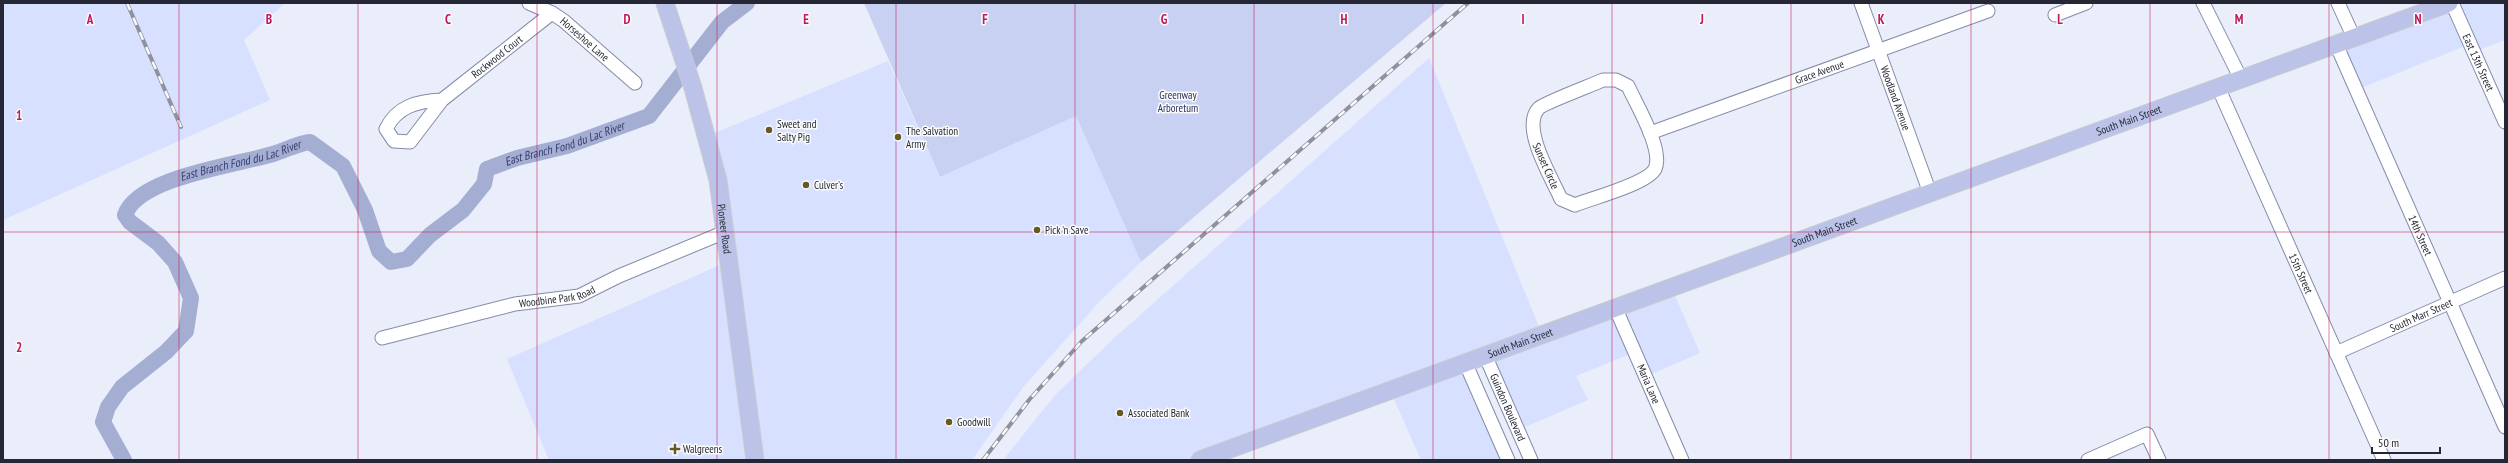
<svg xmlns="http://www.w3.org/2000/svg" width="2508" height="463" viewBox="0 0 2508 463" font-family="'PT Sans Narrow',sans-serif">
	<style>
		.built { fill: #d8e0ff }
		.green { fill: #c9d1f2 }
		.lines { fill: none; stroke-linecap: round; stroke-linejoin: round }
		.river { stroke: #a4add2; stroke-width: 16 }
		.minor-casing { stroke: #848ba8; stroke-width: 15 }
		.major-casing { stroke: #cbcbce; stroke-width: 19 }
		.minor { stroke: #fff; stroke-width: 13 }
		.major { stroke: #bbc3e9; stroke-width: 17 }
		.rail-casing { stroke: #8e919e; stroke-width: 4 }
		.rail { stroke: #fbfbfb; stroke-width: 2.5; stroke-dasharray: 8; stroke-linecap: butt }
		.grid { fill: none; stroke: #c2185b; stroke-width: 1; stroke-opacity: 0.55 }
		.poi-dot { fill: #665926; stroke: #fbfbfb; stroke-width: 1.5 }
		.labels { text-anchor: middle; stroke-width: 3; stroke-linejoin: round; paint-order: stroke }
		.street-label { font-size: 11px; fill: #252834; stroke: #fbfbfb }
		.park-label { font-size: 11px; fill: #272e5e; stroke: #fbfbfb }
		.poi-label { font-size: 11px; fill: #252834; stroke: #fbfbfb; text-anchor: start }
		.water-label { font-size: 12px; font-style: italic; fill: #353d6f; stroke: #fbfbfb }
		.grid-label { font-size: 13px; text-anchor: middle; font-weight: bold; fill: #c2185b; stroke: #fbfbfb; stroke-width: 3; stroke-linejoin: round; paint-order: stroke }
	</style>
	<rect width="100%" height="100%" fill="#eaedfa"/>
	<g class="built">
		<path d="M3,3h282l-41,37 26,60 -267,120z"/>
		<path d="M2449,3h56v37l-31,12 -4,-8 -114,46 -20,-46z"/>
		<path d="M1429,58l113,276 129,-47 29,66 -55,24 -13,-30 -4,8 -52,21 12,24 -70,30 -33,-75 -20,7 43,98h-87l-31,-70 -185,70h-202l52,-65 57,-55z"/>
		<path d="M888,61l52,116 136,-61 65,146 -41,39 -76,85 -52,74h-423l-42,-101 222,-98 -22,-125z"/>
	</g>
	<path class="green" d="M864,3h582l-305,259 -65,-146 -136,61z"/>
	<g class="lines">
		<path class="river" id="s1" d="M124,460l-21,-38 5,-15 14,-20 44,-35 20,-21 5,-33 -16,-36 -17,-19 -28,-21 -5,-7c13,-38 112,-50 148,-61 13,-4 23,-10 37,-12l33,24 22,44 14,41 12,11 16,-3 23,-24 33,-25 21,-26 3,-15 30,-11 50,-12 82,-30 73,-94 25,-19"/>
		<defs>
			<g id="minor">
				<path id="s2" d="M529,3l23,10 12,8 71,62"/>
				<path id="s3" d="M1861,3l69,190"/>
				<path d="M2203,3l38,76"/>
				<path d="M2338,3l16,35"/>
				<path id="s4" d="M2452,3l53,119"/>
				<path d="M2055,15l31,-12"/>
				<path id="s5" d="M2336,44l169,383"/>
				<path d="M1603,80h13l12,6c8,18 36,64 27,83 -8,15 -63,29 -80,36l-14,-6c-9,-21 -41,-72 -22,-91 5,-5 53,-23 64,-28z"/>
				<path id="s6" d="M2218,87l166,373"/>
				<path id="s7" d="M442,100l-32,42 -16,-1 -8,-12c11,-23 32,-28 56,-29l110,-87"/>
				<path id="s8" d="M1650,133l338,-122"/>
				<path id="s9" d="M1615,307l67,153"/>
				<path id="s10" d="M382,338l133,-34 64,-8 40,-20 106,-44"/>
				<path id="s11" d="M2336,353l169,-75"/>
				<path id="s12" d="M1485,355l46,105"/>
				<path d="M1465,362l43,98"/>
				<path d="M2088,460l59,-26 12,26"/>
			</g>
			<g id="major">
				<path id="s13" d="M665,3l28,85 25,92 37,280"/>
				<path id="s14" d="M1200,460l1249,-457"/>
			</g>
		</defs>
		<use href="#minor" class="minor-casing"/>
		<use href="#major" class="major-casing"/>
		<use href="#minor" class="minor"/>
		<use href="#major" class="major"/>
		<defs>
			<g id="rail">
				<path d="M127,3l54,124"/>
				<path d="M983,460l46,-60 53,-59 386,-338"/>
			</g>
		</defs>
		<use href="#rail" class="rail-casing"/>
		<use href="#rail" class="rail"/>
	</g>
	<path class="grid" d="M179,3v457M358,3v457M537,3v457M717,3v457M896,3v457M1075,3v457M1254,3v457M1433,3v457M1612,3v457M1791,3v457M1971,3v457M2150,3v457M2329,3v457M3,232h2502"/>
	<g class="poi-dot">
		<circle cx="769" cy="130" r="4"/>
		<circle cx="898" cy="137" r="4"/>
		<circle cx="806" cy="185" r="4"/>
		<circle cx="1037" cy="230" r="4"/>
		<circle cx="1120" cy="413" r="4"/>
		<circle cx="949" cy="422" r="4"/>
		<path d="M673 443h4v4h4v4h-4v4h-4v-4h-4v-4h4z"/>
	</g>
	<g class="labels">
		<g class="street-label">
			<text dy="4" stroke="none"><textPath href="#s2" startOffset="67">Horseshoe Lane</textPath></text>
			<text dy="4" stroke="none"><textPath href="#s7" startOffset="220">Rockwood Court</textPath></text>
			<text dy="4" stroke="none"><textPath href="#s4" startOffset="65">East 13th Street</textPath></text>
			<text dy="4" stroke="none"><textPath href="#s8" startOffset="180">Grace Avenue</textPath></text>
			<text dy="4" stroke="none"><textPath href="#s3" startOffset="101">Woodland Avenue</textPath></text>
			<text dy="4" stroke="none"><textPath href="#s14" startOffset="989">South Main Street</textPath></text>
			<text transform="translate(1546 166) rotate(66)" y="4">Sunset Circle</text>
			<text dy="4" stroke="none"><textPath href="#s13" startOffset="234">Pioneer Road</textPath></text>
			<text dy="4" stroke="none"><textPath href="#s14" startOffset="665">South Main Street</textPath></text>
			<text dy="4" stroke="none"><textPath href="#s5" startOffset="209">14th Street</textPath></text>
			<text dy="4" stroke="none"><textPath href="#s6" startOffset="204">15th Street</textPath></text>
			<text dy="4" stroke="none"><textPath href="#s10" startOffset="180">Woodbine Park Road</textPath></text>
			<text dy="4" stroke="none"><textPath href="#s11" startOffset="93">South Marr Street</textPath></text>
			<text dy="4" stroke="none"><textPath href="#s14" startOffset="341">South Main Street</textPath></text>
			<text dy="4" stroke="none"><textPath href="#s9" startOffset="84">Maria Lane</textPath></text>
			<text dy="4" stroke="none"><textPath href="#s12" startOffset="57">Guindon Boulevard</textPath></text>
		</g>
		<g class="park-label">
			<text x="1178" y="99">Greenway<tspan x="1178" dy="13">Arboretum</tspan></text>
		</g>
		<g class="poi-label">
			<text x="777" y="128">Sweet and<tspan x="777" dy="13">Salty Pig</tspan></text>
			<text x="906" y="135">The Salvation<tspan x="906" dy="13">Army</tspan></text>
			<text x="814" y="189">Culver's</text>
			<text x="1045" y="234">Pick 'n Save</text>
			<text x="1128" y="417">Associated Bank</text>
			<text x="957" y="426">Goodwill</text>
			<text x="683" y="453">Walgreens</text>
		</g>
		<g class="water-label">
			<text dy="4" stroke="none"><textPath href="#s1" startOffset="885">East Branch Fond du Lac River</textPath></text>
			<text dy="4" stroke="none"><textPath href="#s1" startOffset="442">East Branch Fond du Lac River</textPath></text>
		</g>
	</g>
	<g class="grid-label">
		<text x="90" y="24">A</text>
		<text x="269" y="24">B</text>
		<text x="448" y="24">C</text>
		<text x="627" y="24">D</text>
		<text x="806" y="24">E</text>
		<text x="985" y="24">F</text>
		<text x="1164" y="24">G</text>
		<text x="1344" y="24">H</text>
		<text x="1523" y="24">I</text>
		<text x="1702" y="24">J</text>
		<text x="1881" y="24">K</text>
		<text x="2060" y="24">L</text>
		<text x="2239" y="24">M</text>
		<text x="2418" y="24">N</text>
		<text x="19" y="120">1</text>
		<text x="19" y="352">2</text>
	</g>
	<rect width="2508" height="463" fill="none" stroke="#252834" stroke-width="8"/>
	<path d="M2372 447v6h68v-6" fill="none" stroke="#252834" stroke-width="2"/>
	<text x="2378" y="447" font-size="12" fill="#252834" stroke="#fbfbfb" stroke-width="3" paint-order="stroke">50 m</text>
</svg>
